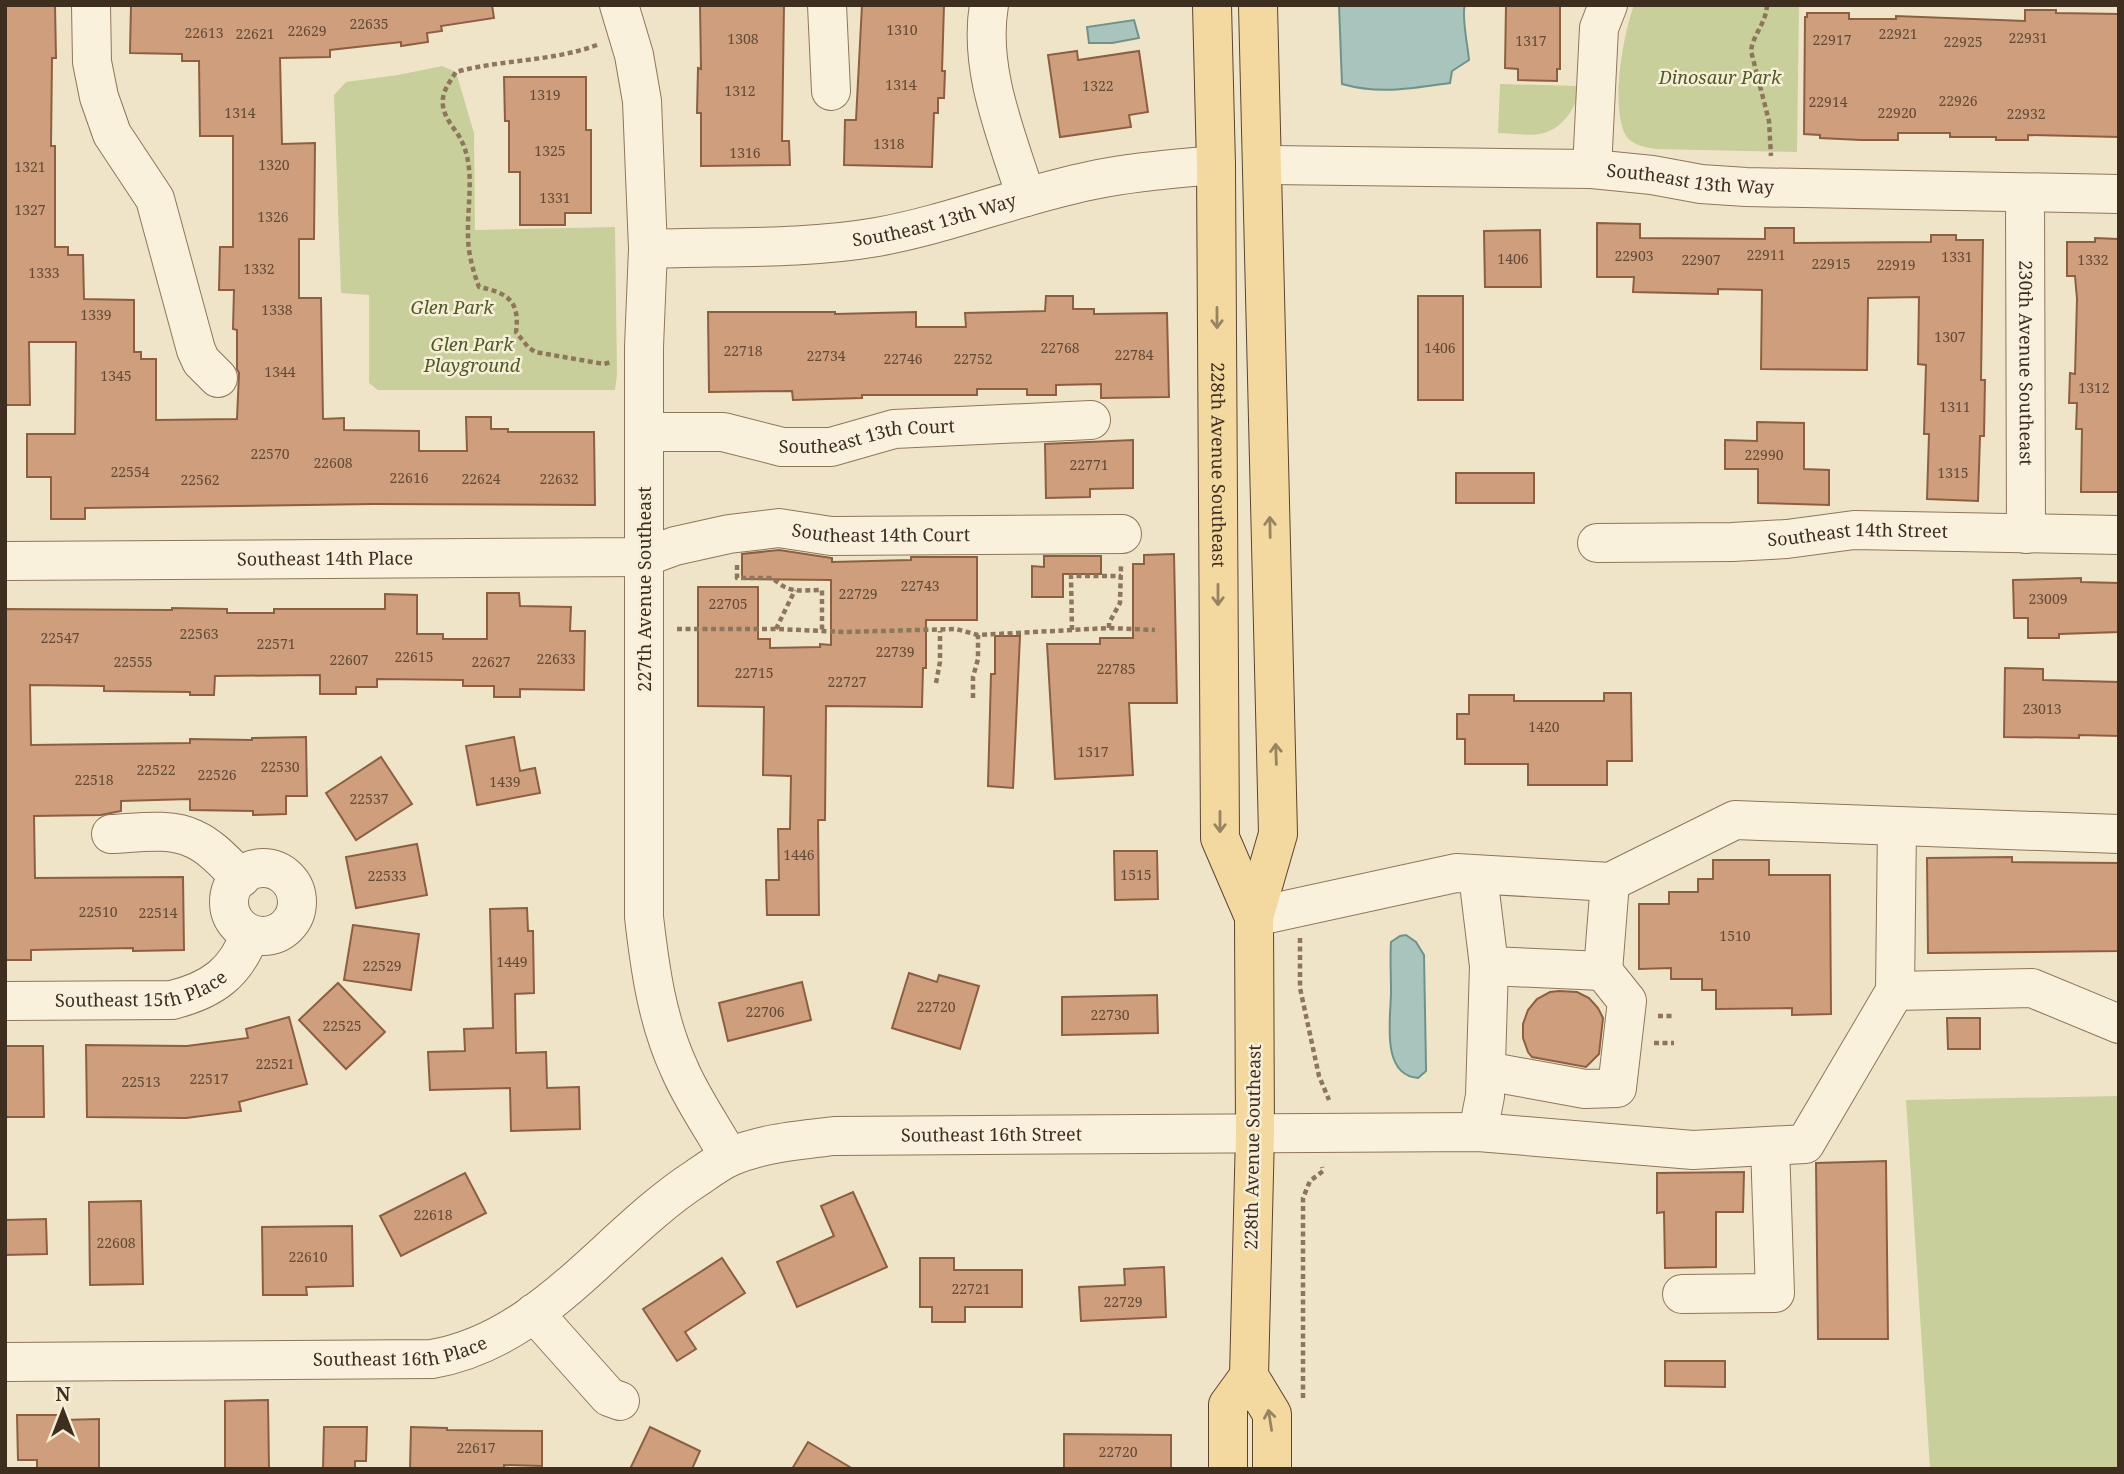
<svg xmlns="http://www.w3.org/2000/svg" width="2124" height="1474" viewBox="0 0 2124 1474" font-family="'Noto Serif',serif">
	<style>
		.green { fill: #c9cf9b }
		.water { fill: #a9c4bc; stroke: #6f938a; stroke-width: 2 }
		.building { fill: #cf9f7d; stroke: #8d5f41; stroke-width: 2 }
		.lines { fill: none; stroke-linecap: round; stroke-linejoin: round }
		.minor-casing { stroke: #8d765c; stroke-width: 40 }
		.major-casing { stroke: #5b4430; stroke-width: 40 }
		.path { stroke: #8d765c; stroke-width: 4.5; stroke-dasharray: 5 3.5; stroke-linecap: butt }
		.minor { stroke: #faf1dc; stroke-width: 38 }
		.major { stroke: #f3d9a0; stroke-width: 38 }
		.oneway { stroke: #988460 }
		.labels { text-anchor: middle; stroke-width: 5; stroke-linejoin: round; paint-order: stroke }
		.number-label { font-size: 14px; fill: #624a37 }
		.park-label { font-size: 18px; font-style: italic; fill: #4d5a26; stroke: #f7eed8 }
		.street-label { font-size: 18px; fill: #3d2e20; stroke: #f7eed8 }
	</style>
	<rect width="100%" height="100%" fill="#f0e4c8"/>
	<g class="green">
		<path d="M1634,5h165l-2,147 -142,-3c-10,-2 -23,-4 -29,-13 -16,-29 -3,-101 8,-131z"/>
		<path d="M442,66l14,6 18,61 1,97 140,-3 2,148 -2,15h-237l-9,-7v-88l-28,-2 -7,-198 12,-13 52,-7z"/>
		<path d="M1500,84l79,2c0,19 -16,42 -35,47 -13,4 -32,0 -46,0z"/>
		<path d="M2119,1096v373h-189l-24,-369z"/>
	</g>
	<g class="water">
		<path d="M1339,5h126c-4,9 3,42 4,55l-17,11 -2,12c-39,5 -69,12 -108,1z"/>
		<path d="M1134,20l5,18 -27,5h-23l-2,-16z"/>
		<path d="M1406,935l10,7 8,13 2,111v5l-8,7c-38,-3 -27,-61 -27,-86 0,-17 -1,-33 0,-50l9,-6z"/>
	</g>
	<g class="building">
		<path d="M5,5h50l1,53h-4l-1,88h4v101h13v8h15l1,44 50,1v52h7v7h15v61l81,-1 2,-46 -2,-4v-39l-4,-1 1,-39h-15l1,-43h13v-111h-33l-1,-75h-17v-7l-52,-1 1,-48h361l2,13 -53,8 1,5 -15,2 1,9 -27,4v-4l-71,8v7l-50,1 2,86 33,-1 -1,96h-15v59h22l2,121 21,-1v12l75,1v20h48l-1,-34h25v12h17v3h86l1,73 -222,-1 -288,4v11h-34v-42h-24v-43h48l1,-92h-47l1,63h-25z"/>
		<path d="M700,5h84l-2,136h7l1,24 -89,1v-53h-4l1,-45 3,1z"/>
		<path d="M862,5h82l-2,66h3l-1,27h-6v15h-4l-2,54 -88,-2 1,-45h11z"/>
		<path d="M1506,5h54v64h-3v12l-39,-1v-11l-13,-1z"/>
		<path d="M2025,10h31v3l63,1 -1,123 -90,-2v5h-32v-3h-46v-4h-52v7h-37l-41,-2v-3l-16,-1 1,-117h2v-4h42v6h47v-3l129,5z"/>
		<path d="M1077,51l1,9 61,-9 9,61 -19,3 2,12 -71,10 -12,-82z"/>
		<path d="M504,77h82v53h5v83h-26v12h-45v-53h-11v-51h-4z"/>
		<path d="M1597,223l43,1v14l125,1v-11h29v15l137,-1v-7h25v5h27l-2,140h4l-1,56h-4l-2,65 -51,-2 2,-65h-5l2,-69 -8,-1 1,-67 -51,1 -1,72 -106,-1 1,-79 -44,-1v5l-85,-2 1,-15h-37z"/>
		<path d="M1540,230l1,57h-56l-1,-56z"/>
		<path d="M2095,238l23,1 1,253h-38l1,-63h-6l1,-26h-8l1,-30 5,1 2,-75 -2,-23h-8v-34h28z"/>
		<path d="M1046,296h27v13h21v5l73,-1 2,84 -68,1v-14l-45,1v10h-29v-6h-50v6h-115v3l-69,2 -1,-9 -83,1 -1,-80h127v2l81,-2v15h50l-1,-14 80,-2z"/>
		<rect x="1418" y="296" width="45" height="104"/>
		<path d="M1757,422l47,1v46l25,1v35l-71,-2v-34h-33v-29l32,1z"/>
		<path d="M1133,440v48l-43,1v8l-44,1 -1,-54z"/>
		<rect x="1456" y="473" width="78" height="30"/>
		<path d="M779,550l53,8v4l79,-2v-3h66v63h-51v48h-3l-1,39 -96,-1 -1,114h-7l1,95h-52l-1,-35h13l-1,-51h12l1,-53 -28,-1 1,-68 -66,-1v-119h60v52h12v9l50,-1v-3l11,1v-65l-89,-1v-25z"/>
		<path d="M1174,554l3,149h-48l4,72 -78,4 -8,-135h53v-6h33v-74h11v-9z"/>
		<path d="M1044,556h57v18h-38v23h-31v-31l12,1z"/>
		<path d="M2081,578v4l38,1v49l-60,2v4h-31v-20h-14l-1,-38z"/>
		<path d="M487,593h32l1,13 51,1 -1,24h15l-1,59 -64,-1v8h-26v-11h-31v-6l-86,-1v8h-21v7h-36v-19l-105,1 -1,19h-24v-3l-86,-1v-5l-74,-1 1,60 159,-2v-4l62,1v-2l54,-1 1,59h-21v18l-33,1v-4l-63,-1v-11l-69,2v10l-20,4 -67,1 1,62 148,-1 1,73 -51,1v-3l-102,2v10h-26v-351l167,1v-2l55,1v4h47v-4h111v-15l32,1v39h26v5h44z"/>
		<path d="M995,636h25l-7,152 -25,-2 3,-112h4z"/>
		<path d="M2005,668l38,1v11l76,2v54l-40,-1v3l-75,-1z"/>
		<path d="M1604,693h27l1,68h-25v24h-79v-21h-63v-25h-8v-25h12v-19h45v6h90z"/>
		<path d="M514,737l6,34 15,-3 5,25 -63,12 -11,-59z"/>
		<path d="M381,757l31,47 -56,36 -30,-47z"/>
		<path d="M417,844l10,51 -71,13 -10,-51z"/>
		<path d="M1114,851h43l1,48 -43,1z"/>
		<path d="M2012,857v5l107,1v88l-191,2 -1,-95z"/>
		<path d="M1713,860h56v15h61l1,139 -39,1v-7l-76,1v-19h-14v-11h-31v-11l-32,1v-65h30v-12h29v-13h15z"/>
		<path d="M527,908l1,23h5l1,62 -19,1 1,59 30,-1 1,36 32,-1 1,42 -69,2 -1,-43 -80,2 -2,-38 37,-1 -1,-22 29,-1 -3,-119z"/>
		<path d="M353,925l66,9 -8,56 -67,-10z"/>
		<path d="M909,973l28,9 2,-7 40,11 -19,63 -68,-21z"/>
		<path d="M802,982l9,38 -83,21 -9,-38z"/>
		<path d="M338,983l47,49 -39,37 -47,-49z"/>
		<path d="M1559,991l18,1 12,6 9,10 5,10 -4,36 -13,13 -54,-10 -4,-5 -5,-14v-14l5,-14 9,-11 13,-7z"/>
		<path d="M1157,995l1,38 -96,2v-38z"/>
		<path d="M289,1017l18,67 -68,18 2,9 -55,7 -99,-1 -1,-72 101,1 61,-8 -2,-9z"/>
		<path d="M1947,1018h33v31h-32z"/>
		<path d="M5,1046h38l1,71h-39z"/>
		<path d="M1886,1161l2,178h-70l-2,-176z"/>
		<path d="M1744,1172l-1,40h-27v55l-51,1 -1,-56 -7,1v-40z"/>
		<path d="M465,1173l21,40 -85,43 -21,-40z"/>
		<path d="M853,1192l34,75 -90,40 -20,-45 57,-26 -13,-30z"/>
		<path d="M141,1201l2,83 -53,1 -1,-83z"/>
		<path d="M46,1219l1,35 -42,1v-35z"/>
		<path d="M352,1226l1,60 -47,1 1,8h-44l-1,-68z"/>
		<path d="M722,1258l23,35 -60,39 11,17 -19,12 -34,-52z"/>
		<path d="M920,1258h34v12h68v37h-57v15h-33v-15h-12z"/>
		<path d="M1164,1267l2,50 -85,4 -2,-34 46,-2 -1,-16z"/>
		<path d="M1665,1361h60v26l-60,-1z"/>
		<path d="M268,1400l1,69h-44v-68z"/>
		<path d="M17,1415h45v5l37,-1v50h-62v-9h-19z"/>
		<path d="M324,1427h43l-1,34h-11v8h-32z"/>
		<path d="M411,1427l36,1v2l95,1v35l-38,-1v4h-94z"/>
		<path d="M650,1427l50,24 -8,18h-62z"/>
		<path d="M1064,1434l107,1v34h-107z"/>
		<path d="M808,1442l45,27h-61z"/>
	</g>
	<g class="lines">
		<defs>
			<g id="minor">
				<path d="M91,5l1,57 7,35 13,37 43,65 41,151 5,11 17,17"/>
				<path d="M619,5l15,50 8,46 6,148 -4,98v570c6,52 13,103 35,151 13,31 34,60 50,89"/>
				<path d="M827,5l4,86"/>
				<path d="M989,5c-11,65 18,131 37,192"/>
				<path id="s1" d="M1262,165l330,4 60,6 49,9 45,3 373,7"/>
				<path d="M1592,169l7,-141 9,-23"/>
				<path id="s2" d="M2025,193l1,341"/>
				<path id="s3" d="M648,249c76,-3 154,1 229,-12 72,-13 140,-41 212,-56 41,-9 84,-12 127,-16"/>
				<path id="s4" d="M644,432h79l59,15h49l63,-18 197,-9"/>
				<path id="s5" d="M1597,543l135,-1 55,-3 67,-9 265,5"/>
				<path id="s6" d="M5,561l640,-4 30,-11 54,-12 50,-6 52,8 291,-2"/>
				<path d="M1897,826l-2,165 137,-3 87,36"/>
				<path d="M111,834c26,-1 59,-7 83,5 18,8 32,25 47,39"/>
				<circle cx="263" cy="902" r="34"/>
				<path d="M1478,875l11,91 -4,130 -7,36"/>
				<path d="M1254,917l202,-44 154,9 125,-62 384,14"/>
				<path d="M1489,966l114,5 7,-89"/>
				<path id="s7" d="M5,1001l167,-1c40,-10 64,-27 78,-66"/>
				<path d="M1486,1071l99,18 32,-1 10,-87 -24,-30"/>
				<path d="M1682,1294l93,-1 -5,-147"/>
				<path d="M534,1313l75,84 11,4"/>
				<path id="s8" d="M5,1362l427,-3c111,-19 176,-124 266,-182 10,-7 21,-15 32,-20 32,-14 70,-17 104,-21l644,-4 215,18 112,-6 90,-153"/>
			</g>
			<g id="major">
				<path id="s9" d="M1212,5l4,160 4,673 34,79"/>
				<path d="M1258,5l20,829 -24,83 1,217 -6,242 23,38v55"/>
				<path d="M1228,1469v-64l21,-29"/>
			</g>
		</defs>
		<use href="#minor" class="minor-casing"/>
		<use href="#major" class="major-casing"/>
		<g class="path">
			<path d="M1767,5c-1,19 -14,29 -16,46l18,70 2,35"/>
			<path d="M597,45c-46,17 -94,14 -141,27 -7,11 -15,21 -13,34 2,15 15,25 20,38 12,28 4,62 5,91 0,18 5,36 11,52 29,6 41,14 37,45l12,15 7,5 69,12 7,-2"/>
			<path d="M737,565v13h36c15,16 28,12 49,12v41"/>
			<path d="M1109,628v-5l11,-20 1,-38"/>
			<path d="M677,629h101l66,3 112,-3 22,6 131,-7 46,2"/>
			<path d="M776,629l19,-39"/>
			<path d="M1072,630l-1,-54h50"/>
			<path d="M936,683l4,-21v-31"/>
			<path d="M973,698v-21l5,-18v-24"/>
			<path d="M1300,938v50l19,88 10,24"/>
			<path d="M1658,1016h16"/>
			<path d="M1654,1043h20"/>
			<path d="M1303,1398v-200l7,-17 13,-10 -1,-4"/>
		</g>
		<use href="#minor" class="minor"/>
		<use href="#major" class="major"/>
	</g>
	<defs><path id="oneway-shaft" d="M-6 0H5M1.5-3L5.5 0L1.5 3" fill="none" stroke-width="1.6" stroke-linecap="round" stroke-linejoin="round" transform="scale(1.75)"/></defs>
	<g class="oneway">
		<use href="#oneway-shaft" transform="translate(1217 318) rotate(90)"/>
		<use href="#oneway-shaft" transform="translate(1270 527) rotate(-91)"/>
		<use href="#oneway-shaft" transform="translate(1218 595) rotate(90)"/>
		<use href="#oneway-shaft" transform="translate(1276 754) rotate(-92)"/>
		<use href="#oneway-shaft" transform="translate(1220 822) rotate(90)"/>
		<use href="#oneway-shaft" transform="translate(1270 1420) rotate(-99)"/>
	</g>
	<g class="labels">
		<g class="number-label">
			<text x="369" y="29">22635</text>
			<text x="902" y="35">1310</text>
			<text x="307" y="36">22629</text>
			<text x="204" y="38">22613</text>
			<text x="255" y="39">22621</text>
			<text x="1898" y="39">22921</text>
			<text x="2028" y="43">22931</text>
			<text x="743" y="44">1308</text>
			<text x="1832" y="45">22917</text>
			<text x="1531" y="46">1317</text>
			<text x="1963" y="47">22925</text>
			<text x="901" y="90">1314</text>
			<text x="1098" y="91">1322</text>
			<text x="740" y="96">1312</text>
			<text x="545" y="100">1319</text>
			<text x="1958" y="106">22926</text>
			<text x="1828" y="107">22914</text>
			<text x="240" y="118">1314</text>
			<text x="1897" y="118">22920</text>
			<text x="2026" y="119">22932</text>
			<text x="889" y="149">1318</text>
			<text x="550" y="156">1325</text>
			<text x="745" y="158">1316</text>
			<text x="274" y="170">1320</text>
			<text x="30" y="172">1321</text>
			<text x="555" y="203">1331</text>
			<text x="30" y="215">1327</text>
			<text x="273" y="222">1326</text>
			<text x="1766" y="260">22911</text>
			<text x="1634" y="261">22903</text>
			<text x="1957" y="262">1331</text>
			<text x="1513" y="264">1406</text>
			<text x="1701" y="265">22907</text>
			<text x="2093" y="265">1332</text>
			<text x="1831" y="269">22915</text>
			<text x="1896" y="270">22919</text>
			<text x="259" y="274">1332</text>
			<text x="44" y="278">1333</text>
			<text x="277" y="315">1338</text>
			<text x="96" y="320">1339</text>
			<text x="1950" y="342">1307</text>
			<text x="1060" y="353">22768</text>
			<text x="1440" y="353">1406</text>
			<text x="743" y="356">22718</text>
			<text x="1134" y="360">22784</text>
			<text x="826" y="361">22734</text>
			<text x="903" y="364">22746</text>
			<text x="973" y="364">22752</text>
			<text x="280" y="377">1344</text>
			<text x="116" y="381">1345</text>
			<text x="2094" y="393">1312</text>
			<text x="1955" y="412">1311</text>
			<text x="270" y="459">22570</text>
			<text x="1764" y="460">22990</text>
			<text x="333" y="468">22608</text>
			<text x="1089" y="470">22771</text>
			<text x="130" y="477">22554</text>
			<text x="1953" y="478">1315</text>
			<text x="409" y="483">22616</text>
			<text x="481" y="484">22624</text>
			<text x="559" y="484">22632</text>
			<text x="200" y="485">22562</text>
			<text x="920" y="591">22743</text>
			<text x="858" y="599">22729</text>
			<text x="2048" y="604">23009</text>
			<text x="728" y="609">22705</text>
			<text x="199" y="639">22563</text>
			<text x="60" y="643">22547</text>
			<text x="276" y="649">22571</text>
			<text x="895" y="657">22739</text>
			<text x="414" y="662">22615</text>
			<text x="556" y="664">22633</text>
			<text x="349" y="665">22607</text>
			<text x="133" y="667">22555</text>
			<text x="491" y="667">22627</text>
			<text x="1116" y="674">22785</text>
			<text x="754" y="678">22715</text>
			<text x="847" y="687">22727</text>
			<text x="2042" y="714">23013</text>
			<text x="1544" y="732">1420</text>
			<text x="1093" y="757">1517</text>
			<text x="280" y="772">22530</text>
			<text x="156" y="775">22522</text>
			<text x="217" y="780">22526</text>
			<text x="94" y="785">22518</text>
			<text x="505" y="787">1439</text>
			<text x="369" y="804">22537</text>
			<text x="799" y="860">1446</text>
			<text x="1136" y="880">1515</text>
			<text x="387" y="881">22533</text>
			<text x="98" y="917">22510</text>
			<text x="158" y="918">22514</text>
			<text x="1735" y="941">1510</text>
			<text x="512" y="967">1449</text>
			<text x="382" y="971">22529</text>
			<text x="936" y="1012">22720</text>
			<text x="765" y="1017">22706</text>
			<text x="1110" y="1020">22730</text>
			<text x="342" y="1031">22525</text>
			<text x="275" y="1069">22521</text>
			<text x="209" y="1084">22517</text>
			<text x="141" y="1087">22513</text>
			<text x="433" y="1220">22618</text>
			<text x="116" y="1248">22608</text>
			<text x="308" y="1262">22610</text>
			<text x="971" y="1294">22721</text>
			<text x="1123" y="1307">22729</text>
			<text x="476" y="1453">22617</text>
			<text x="1118" y="1457">22720</text>
		</g>
		<g class="park-label">
			<text x="1720" y="84">Dinosaur Park</text>
			<text x="452" y="314">Glen Park</text>
			<text x="472" y="351">Glen Park<tspan x="472" dy="21">Playground</tspan></text>
		</g>
		<g class="street-label">
			<text dy="6" stroke="none"><textPath href="#s1" startOffset="429">Southeast 13th Way</textPath></text>
			<text dy="6" stroke="none"><textPath href="#s3" startOffset="289">Southeast 13th Way</textPath></text>
			<text dy="6" stroke="none"><textPath href="#s2" startOffset="170">230th Avenue Southeast</textPath></text>
			<text dy="6" stroke="none"><textPath href="#s4" startOffset="226">Southeast 13th Court</textPath></text>
			<text dy="6" stroke="none"><textPath href="#s9" startOffset="460">228th Avenue Southeast</textPath></text>
			<text dy="6" stroke="none"><textPath href="#s6" startOffset="880">Southeast 14th Court</textPath></text>
			<text dy="6" stroke="none"><textPath href="#s5" startOffset="261">Southeast 14th Street</textPath></text>
			<text dy="6" stroke="none"><textPath href="#s6" startOffset="320">Southeast 14th Place</textPath></text>
			<text transform="translate(645 589) rotate(-90)" y="6">227th Avenue Southeast</text>
			<text dy="6" stroke="none"><textPath href="#s7" startOffset="138">Southeast 15th Place</textPath></text>
			<text dy="6" stroke="none"><textPath href="#s8" startOffset="1055">Southeast 16th Street</textPath></text>
			<text transform="translate(1253 1147) rotate(-89)" y="6">228th Avenue Southeast</text>
			<text dy="6" stroke="none"><textPath href="#s8" startOffset="396">Southeast 16th Place</textPath></text>
		</g>
	</g>
	<rect width="2124" height="1474" fill="none" stroke="#3d2e20" stroke-width="14"/>
	<g transform="translate(63 1411)" stroke="#f7eed8" stroke-width="5" paint-order="stroke">
	<path d="M0-5L12 26L0 18L-12 26Z" fill="#3d2e20"/>
	<text y="-10" font-size="19" font-weight="bold" text-anchor="middle" fill="#3d2e20">N</text>
	</g>
</svg>
